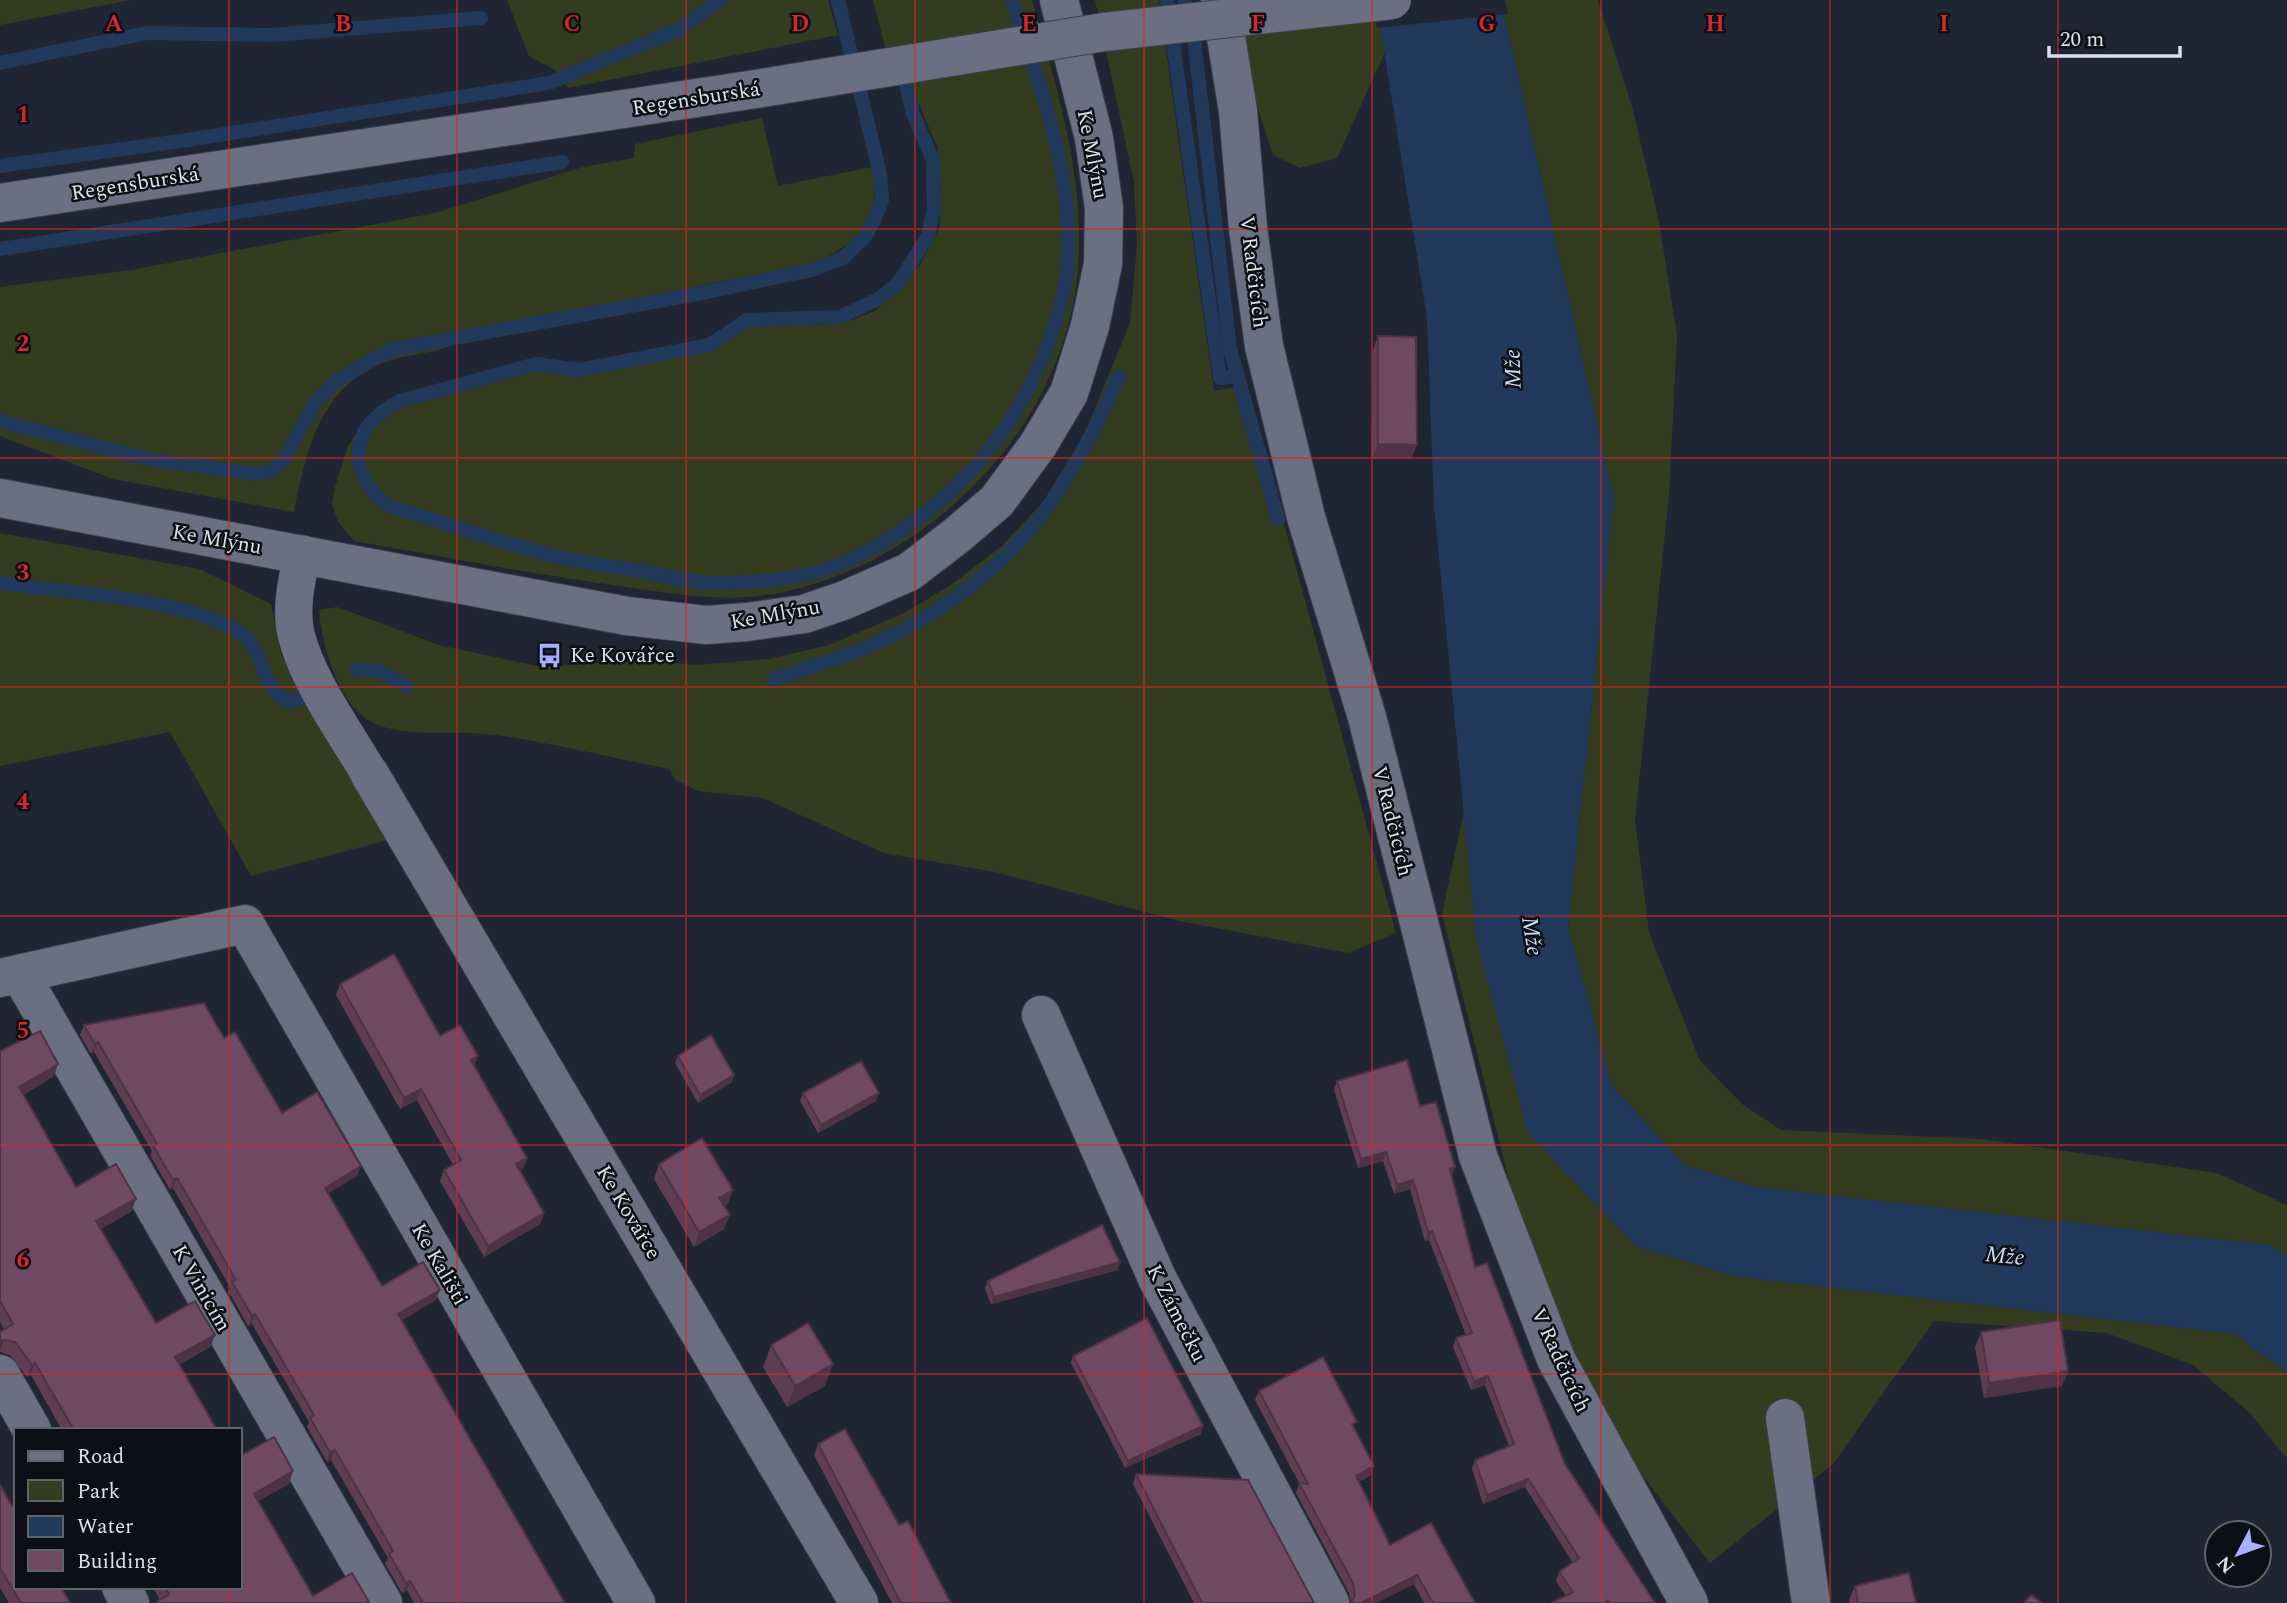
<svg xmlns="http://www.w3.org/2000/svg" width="2287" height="1603" viewBox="0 0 2287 1603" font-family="Spectral,serif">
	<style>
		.green { fill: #343c1f }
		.water { fill: #213a5b }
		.pier { fill: #202534 }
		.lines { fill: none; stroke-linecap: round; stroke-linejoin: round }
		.stream { stroke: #213a5b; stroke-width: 14 }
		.pedestrian-casing { stroke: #3c404d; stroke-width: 38 }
		.minor-casing { stroke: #3c404d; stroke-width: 40 }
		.tertiary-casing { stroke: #3c404d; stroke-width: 40 }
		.secondary-casing { stroke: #3c404d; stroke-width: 40 }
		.pedestrian { stroke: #6a7082; stroke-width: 37 }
		.minor { stroke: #6a7082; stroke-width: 38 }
		.tertiary { stroke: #6a7082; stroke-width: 38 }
		.secondary { stroke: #6a7082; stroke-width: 38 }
		.secondary-bridge-casing { stroke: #3c404d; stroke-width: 40; stroke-linecap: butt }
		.secondary-bridge { stroke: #6a7082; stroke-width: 38 }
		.wall { fill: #5f3e54 }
		.shaded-wall { fill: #4e3245 }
		.building { fill: #6f4862; stroke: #4e3245; stroke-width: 2 }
		.grid { fill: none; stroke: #d62828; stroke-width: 2; stroke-opacity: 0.55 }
		.labels { text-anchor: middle; stroke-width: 5; stroke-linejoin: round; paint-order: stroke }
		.street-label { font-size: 21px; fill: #dce0ea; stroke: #0c0f15 }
		.poi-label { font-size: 21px; fill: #dce0ea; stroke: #0c0f15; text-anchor: start }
		.water-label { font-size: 23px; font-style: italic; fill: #cadcf4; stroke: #0c0f15 }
		.grid-label { font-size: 23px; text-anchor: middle; font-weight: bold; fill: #d62828; stroke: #0c0f15; stroke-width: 5; stroke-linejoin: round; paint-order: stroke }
	</style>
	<rect width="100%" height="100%" fill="#202534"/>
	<g class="green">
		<path d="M0,0h131l-131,25z"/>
		<path d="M507,0h321l10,35 -270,53 -13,-18 -26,-14z"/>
		<path d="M873,0h159c25,89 56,184 45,278 -17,161 -166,303 -327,319 -40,3 -83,-4 -123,-10 -91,-12 -182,-30 -273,-46l-16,-19 -6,-18 3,-17 13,-41 11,-16 36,-24 139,-38 41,7 138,-26 36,-25 72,1 31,-5 23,-9 23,-20 23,-28 18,-34 2,-38 -4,-45 -20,-46 -31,-50z"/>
		<path d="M1095,0h64l55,391 32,-6 150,548 -48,20 -169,-32 -184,-49 -111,-19 -121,-55 -65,-7 -24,-12 -4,-10c-58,-11 -116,-26 -174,-34 -38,-5 -82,3 -118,-10 -38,-14 -56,-79 -59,-115l18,-3 102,38 103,22 107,-7 47,5 73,-6 60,-14 73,-31 49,-29 51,-39 41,-44 41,-67 46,-112 7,-78 -3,-63z"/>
		<path d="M1235,0h141l9,52 -48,106 -37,10 -27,-13 -23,-71z"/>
		<path d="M1501,0h97l35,110 26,112 18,113 -8,161 -34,324 14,113 51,128 43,44 38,25 200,9 236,34 70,32v52l-17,-12 -514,-58 -71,-22 -73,-79 -44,-159 46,-429z"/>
		<path d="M762,118l16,68 94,-19c12,54 -17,81 -66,98l-334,66c-8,5 -15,11 -23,15 -17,8 -40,8 -58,14 -71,24 -84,88 -97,152l-181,-33 -113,-43v-149l131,-17 304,-57 148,-46 51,-9 1,-14z"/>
		<path d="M0,533l199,36 72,35 10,50 13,25 94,161 -137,36 -81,-144 -170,34z"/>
		<path d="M1464,811l12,128 159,307 103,31 497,57 52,39v86l-37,-46 -57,-48 -86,-32 -173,-12 -101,143 -123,99 -155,-200 -113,-449z"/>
	</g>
	<path class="water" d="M1376,0h125l113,498 -46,429 44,159 73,79 71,22 515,58 16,12v116l-52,-39 -497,-57 -103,-31 -107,-114 -52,-193 -42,-434 -7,-187z"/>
	<path class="pier" d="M1373,0h132l3,14 -131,14z"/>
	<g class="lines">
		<g class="stream">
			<path d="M1167,0l53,378 18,-2"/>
			<path d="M1184,0l10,39 36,310 48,170"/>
			<path d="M0,63l147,-30 125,2 209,-17"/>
			<path d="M904,75l9,39 20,46 1,47 -6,29 -29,46 -19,16 -40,19 -93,3 -37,25 -131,25 -43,-6 -136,37c-51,25 -55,70 -12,105 58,17 116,38 174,52 26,6 53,8 79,13 23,4 49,12 73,12 46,0 96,-4 138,-24 94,-46 165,-124 199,-223 8,-25 16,-51 17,-77 4,-91 -28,-174 -56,-259"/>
			<path d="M0,166l181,-25 368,-58 129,-53 43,-30"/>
			<path d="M0,249l562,-87"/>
			<path d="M0,421l147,38 110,15 14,-3 12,-10 31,-57 22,-23 53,-31 313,-57 110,-23 31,-12 21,-20 10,-17 8,-21 -2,-26 -42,-174"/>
			<path d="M0,583c64,9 191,16 242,51 24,17 17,57 49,68l13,-5"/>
			<path d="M357,670l22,1 28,15"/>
			<path d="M774,679c42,-14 86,-26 125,-47 119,-63 166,-136 220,-256"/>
		</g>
		<defs>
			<path id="pedestrian" d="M302,554c-5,26 -12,54 -6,80 11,46 49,98 73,139"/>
			<g id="minor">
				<path d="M369,773l490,830"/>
				<path d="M20,974l363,629"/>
				<path d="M0,978l245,-54 391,679"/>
				<path d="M1041,1015l116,263 173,325"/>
				<path d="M0,1374l32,56"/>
				<path d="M1785,1418l26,185"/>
				<path d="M121,1587l9,16"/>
			</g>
			<g id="tertiary">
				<path d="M1220,0l18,111 10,117 16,118 42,171 61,200 111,439 78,203 133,244"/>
				<path d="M0,498l627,118 79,9 41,-3 57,-8 41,-14 64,-28 47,-36 41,-35 41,-56 31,-52 21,-67 13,-62 1,-56 -10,-70 -35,-138"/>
			</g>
			<path id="secondary" d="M0,203l756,-114"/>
		</defs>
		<use href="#pedestrian" class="pedestrian-casing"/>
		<use href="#minor" class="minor-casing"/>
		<use href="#tertiary" class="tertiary-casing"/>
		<use href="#secondary" class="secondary-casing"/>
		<use href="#pedestrian" class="pedestrian"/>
		<use href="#minor" class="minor"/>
		<use href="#tertiary" class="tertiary"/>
		<use href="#secondary" class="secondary"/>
		<defs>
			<path id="secondary-bridge" d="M756,89l348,-57 288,-32"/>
		</defs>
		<use href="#secondary-bridge" class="secondary-bridge-casing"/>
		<use href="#secondary-bridge" class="secondary-bridge"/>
	</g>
	<g class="wall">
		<path d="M1378,336l39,109 -6,14h-39l1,-109z"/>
		<path d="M340,984l100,52 34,30 53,92 -4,11 -3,1 24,43 -4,11 -56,33 -44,-76 4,-11 9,-5 -36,-65 -17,9 -64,-114z"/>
		<path d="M84,1025l140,13 58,75 75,63 -29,17 54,93 54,14 -34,20 163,283h-151l-7,-13 -5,3 -17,-29 3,-6 -57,-98 -4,2 -20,-35 2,-5 -57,-98 -4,2 -19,-34 1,-5 -57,-99 -3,2 -20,-35 2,-4 -58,-99 -3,2 -11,-19z"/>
		<path d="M0,1051l54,25 -31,19 53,92 56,24 -31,18 55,94 59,12 -5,12 -31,18 38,65h-155l-31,-55 -4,2 -17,-22 -10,-3v-20l4,-3 -4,-7z"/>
		<path d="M678,1056l54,26 -34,21 -23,-40z"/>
		<path d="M1337,1081l83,25 32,70 23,91 90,197 90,139h-104l15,-7 -10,-15 3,-9 14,-9 -48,-76 -42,17 -11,-35 3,-9 34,-14 -24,-61 -14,5 -18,-43 3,-9 10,-3 -37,-95 -4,1 -15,-52 -16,5 -11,-33 -25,7 -24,-78z"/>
		<path d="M803,1093l73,8 -58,32 -18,-32z"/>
		<path d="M659,1164l69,40 -3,2 -1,23 -30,18 -40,-68z"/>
		<path d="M1118,1270l-127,34 -6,-15 3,-8z"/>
		<path d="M1981,1332l87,39 -6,15 -78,12 -9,-51z"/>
		<path d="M771,1345l54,41 -38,21 -24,-40z"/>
		<path d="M1073,1356l128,78 -76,34 -54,-105z"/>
		<path d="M1259,1391l95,37 20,38 -3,9 -12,7 31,63 85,58h-51l-10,-19 -38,19h-25l-2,-10 -53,-100 3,-10 -44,-83z"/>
		<path d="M818,1444l81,81 52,78h-59l-78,-148z"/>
		<path d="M240,1456l49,28 -31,17 55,95 -153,4 -7,-13h87z"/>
		<path d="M1136,1474l178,129h-120l-61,-119z"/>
		<path d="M0,1485l16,102 54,16h-61l-9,-15z"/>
		<path d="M1855,1586l61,17h-66l-1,-3z"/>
	</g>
	<g class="shaded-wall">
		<path d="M1378,444l39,1 -6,14h-39z"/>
		<path d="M98,1042l-4,10 -3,2 4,-10z"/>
		<path d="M478,1056l-4,11 -3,-7z"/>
		<path d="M58,1064l-4,12 -40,24 5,-13z"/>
		<path d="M734,1075l-2,7 -34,21 2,-8z"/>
		<path d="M421,1089l-4,11 -17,9 4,-11z"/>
		<path d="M879,1093l-3,8 -58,32 3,-8z"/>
		<path d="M1386,1152l-3,9 -25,7 3,-9z"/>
		<path d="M527,1158l-4,11 -11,6 4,-11z"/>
		<path d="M361,1166l-4,10 -36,21 4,-9z"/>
		<path d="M1455,1167l-3,9 -2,-7z"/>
		<path d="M177,1178l-4,10 -3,2 3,-10z"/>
		<path d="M1413,1180l-3,9 -16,5 3,-9z"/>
		<path d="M733,1190l-5,14 -14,9 5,-15z"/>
		<path d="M136,1199l-4,12 -40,23 4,-13z"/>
		<path d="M544,1213l-4,11 -56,33 4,-11z"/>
		<path d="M730,1215l-6,14 -30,18 5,-15z"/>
		<path d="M1432,1231l-3,9 -4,1 3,-9z"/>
		<path d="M1120,1262l-2,8 -127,34 3,-7z"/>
		<path d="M440,1290l-4,10 -41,24 3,-10z"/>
		<path d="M255,1314l-3,10 -4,2 4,-10z"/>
		<path d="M215,1335l-5,12 -40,23 5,-13z"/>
		<path d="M4,1340l-4,11v-10z"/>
		<path d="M35,1363l-4,12 -4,2 5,-12z"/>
		<path d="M833,1364l-8,22 -38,21 8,-21z"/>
		<path d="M2068,1371l-6,15 -78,12 5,-15z"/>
		<path d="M1488,1376l-3,9 -14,5 3,-9z"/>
		<path d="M1203,1426l-2,8 -76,34 3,-7z"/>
		<path d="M335,1450l-4,10 -4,2 3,-10z"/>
		<path d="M1374,1466l-3,9 -19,10 4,-9z"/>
		<path d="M293,1471l-4,13 -40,22 5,-12z"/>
		<path d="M1528,1479l-3,8 -42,17 4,-9z"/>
		<path d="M1417,1575l-3,9 -38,19h-15z"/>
		<path d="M410,1581l-3,9 -5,3 4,-10z"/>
	</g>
	<g class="building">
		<path d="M1378,336l38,1 1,108 -39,-1z"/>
		<path d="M394,954l46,82 20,-11 18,31 -7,4 56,98 -11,6 28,49 -56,33 -44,-76 17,-10 -40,-71 -17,9 -64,-114z"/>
		<path d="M204,1003l20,35 11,-6 47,81 35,-21 44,74 -36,22 57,98 41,-24 17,28 -42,24 167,289h-142l-13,-22 -4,2 -17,-29 4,-3 -58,-101 -5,2 -20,-34 4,-3 -59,-101 -3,2 -20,-34 4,-2 -59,-102 -4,2 -20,-34 4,-2 -59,-102 -3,2 -11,-19z"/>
		<path d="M40,1031l18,33 -39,23 57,100 40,-23 20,35 -40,22 60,102 39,-22 20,34 -40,22 42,73h-143l-39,-67 -3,2 -17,-23 -11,-2 -4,1v-9l13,-8 -13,-23v-250z"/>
		<path d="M711,1035l23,40 -34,20 -22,-39z"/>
		<path d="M1407,1060l13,46 16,-4 19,65 -5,2 25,98 12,-4 78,201 90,139h-46l-1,-2 -3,2h-54l22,-11 -14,-20 20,-14 -51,-79 -41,16 -12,-35 39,-16 -26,-68 -14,5 -18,-43 16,-5 -40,-102 -4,1 -15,-52 -16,5 -11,-33 -25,7 -24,-78z"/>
		<path d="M861,1061l18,32 -58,32 -18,-32z"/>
		<path d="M702,1138l31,52 -14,8 11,17 -31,17 -40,-68z"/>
		<path d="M1102,1225l18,37 -126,35 -6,-16z"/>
		<path d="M1147,1318l56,108 -75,35 -55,-105z"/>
		<path d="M2060,1320l8,51 -79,12 -8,-51z"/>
		<path d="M808,1323l25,41 -38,22 -24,-41z"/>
		<path d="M1323,1357l34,65 -5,2 22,42 -18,10 34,69 41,-22 44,80h-42l-16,-28 -56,28h-10l4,-8 -2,-12 -54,-100 9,1 -49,-93z"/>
		<path d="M845,1429l54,96 9,-4 43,82h-50l-83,-159z"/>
		<path d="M274,1437l19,34 -39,23 59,102 39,-23 17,29 -2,1h-212l14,-9 -4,-7h75v-131z"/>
		<path d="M1136,1474l112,6 66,123h-112z"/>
		<path d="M0,1485l12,21 4,-2v83h45l9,16h-49l-21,-35z"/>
		<path d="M1909,1573l7,30h-58l-3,-17z"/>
		<path d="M2031,1595l11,8h-18z"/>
	</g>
	<path class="grid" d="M229,0v1430M457,0v1603M686,0v1603M915,0v1603M1144,0v1603M1372,0v1603M1601,0v1603M1830,0v1603M2058,0v1603M0,229h2287M0,458h2287M0,687h2287M0,916h2287M0,1145h2287M0,1374h2287M229,1587v16"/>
	<defs>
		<symbol id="bus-bare" viewBox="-9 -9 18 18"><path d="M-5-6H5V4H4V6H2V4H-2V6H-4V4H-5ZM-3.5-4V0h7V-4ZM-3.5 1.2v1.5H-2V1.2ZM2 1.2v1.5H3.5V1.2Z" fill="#a5b1fc" stroke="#0c0f15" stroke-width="2.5" paint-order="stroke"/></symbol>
	</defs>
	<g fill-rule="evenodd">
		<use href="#bus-bare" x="532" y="638" width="35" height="35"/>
	</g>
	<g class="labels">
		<g class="street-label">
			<text transform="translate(696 98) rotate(-9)" y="7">Regensburská</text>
			<text transform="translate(1093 154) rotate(79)" y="7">Ke Mlýnu</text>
			<text transform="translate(135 183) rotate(-9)" y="7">Regensburská</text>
			<text transform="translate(1254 272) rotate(83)" y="7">V Radčicích</text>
			<text transform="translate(217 539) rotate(10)" y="7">Ke Mlýnu</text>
			<text transform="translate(775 614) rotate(-10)" y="7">Ke Mlýnu</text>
			<text transform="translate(1393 821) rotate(76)" y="7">V Radčicích</text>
			<text transform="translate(629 1212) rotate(59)" y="7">Ke Kovářce</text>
			<text transform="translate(440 1264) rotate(60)" y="7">Ke Kališti</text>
			<text transform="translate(202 1288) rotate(60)" y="7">K Vinicím</text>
			<text transform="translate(1177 1313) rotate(63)" y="7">K Zámečku</text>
			<text transform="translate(1561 1360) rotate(65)" y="7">V Radčicích</text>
		</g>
		<g class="poi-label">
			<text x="570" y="662">Ke Kovářce</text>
		</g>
		<g class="water-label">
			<text transform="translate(1512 369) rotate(-92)" y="8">Mže</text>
			<text transform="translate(1533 936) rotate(81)" y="8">Mže</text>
			<text transform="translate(2005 1255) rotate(6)" y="8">Mže</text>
		</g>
	</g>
	<g class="grid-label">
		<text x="114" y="31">A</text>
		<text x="343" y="31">B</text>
		<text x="572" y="31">C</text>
		<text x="800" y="31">D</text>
		<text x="1029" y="31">E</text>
		<text x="1258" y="31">F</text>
		<text x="1487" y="31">G</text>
		<text x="1715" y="31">H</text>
		<text x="1944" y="31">I</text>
		<text x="23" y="122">1</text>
		<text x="23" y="351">2</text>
		<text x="23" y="580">3</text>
		<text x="23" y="809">4</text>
		<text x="23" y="1038">5</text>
		<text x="23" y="1267">6</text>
	</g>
	<rect x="14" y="1428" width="228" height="161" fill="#0c0f15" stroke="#5f636a" stroke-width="2"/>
	<rect x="28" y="1451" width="35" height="10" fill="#6a7082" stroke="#5f636a" stroke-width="2"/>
	<text x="77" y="1463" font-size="21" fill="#dce0ea">Road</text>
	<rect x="28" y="1480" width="35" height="21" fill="#343c1f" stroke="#5f636a" stroke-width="2"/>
	<text x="77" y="1498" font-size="21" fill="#dce0ea">Park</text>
	<rect x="28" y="1516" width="35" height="21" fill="#213a5b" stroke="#5f636a" stroke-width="2"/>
	<text x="77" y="1533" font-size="21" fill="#dce0ea">Water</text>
	<rect x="28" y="1550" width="35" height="21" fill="#6f4862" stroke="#5f636a" stroke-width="2"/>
	<text x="77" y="1568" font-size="21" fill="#dce0ea">Building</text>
	<g transform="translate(2238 1554) rotate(229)"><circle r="33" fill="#0c0f15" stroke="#5f636a" stroke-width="2"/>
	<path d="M0-5L12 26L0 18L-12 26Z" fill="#a5b1fc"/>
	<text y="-10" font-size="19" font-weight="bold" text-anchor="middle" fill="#dce0ea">N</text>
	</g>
	<path d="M2049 46v10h131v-10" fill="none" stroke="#dce0ea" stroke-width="3.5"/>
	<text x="2060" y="46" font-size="21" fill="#dce0ea" stroke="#0c0f15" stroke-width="5" paint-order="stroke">20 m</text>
</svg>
